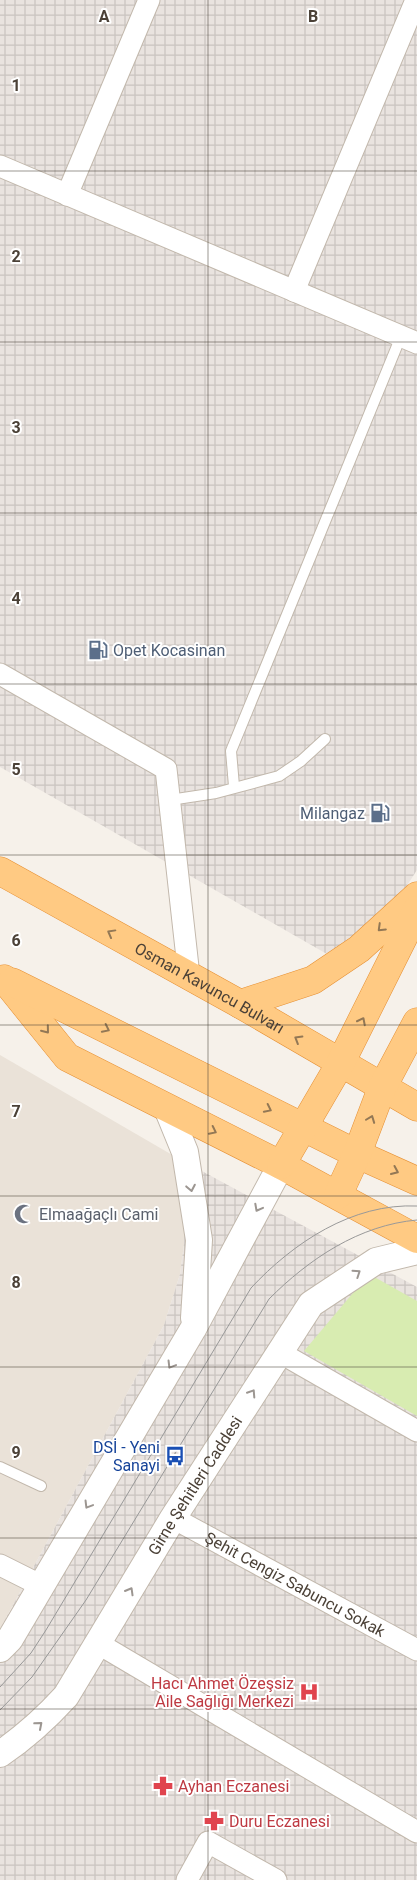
<svg xmlns="http://www.w3.org/2000/svg" width="417" height="1880" viewBox="0 0 417 1880" font-family="Roboto,sans-serif">
	<style>
		.residential { fill: #eae2d8 }
		.industrial { fill: url(#industrial-grid) }
		.park { fill: #d8ecb1 }
		.lines { fill: none; stroke-linecap: round; stroke-linejoin: round }
		.service-casing { stroke: #c2b8ac; stroke-width: 12 }
		.minor-casing { stroke: #c2b8ac; stroke-width: 23 }
		.tertiary-casing { stroke: #c2b8ac; stroke-width: 28 }
		.trunk-casing { stroke: #e69034; stroke-width: 29 }
		.service { stroke: #fff; stroke-width: 10 }
		.minor { stroke: #fff; stroke-width: 21 }
		.tertiary { stroke: #fff; stroke-width: 26 }
		.trunk { stroke: #ffca83; stroke-width: 28 }
		.tram { stroke: #999; stroke-width: 1 }
		.oneway { stroke: #937855 }
		.oneway2 { stroke: #9c9691 }
		.grid { fill: none; stroke: #4b4137; stroke-width: 1; stroke-opacity: 0.55 }
		.labels { text-anchor: middle; stroke-width: 4; stroke-linejoin: round; paint-order: stroke }
		.service-label { font-size: 16px; fill: #4e5e75; stroke: #fff; text-anchor: start }
		.street-label { font-size: 16px; fill: #4b4137; stroke: #fff }
		.worship-label { font-size: 16px; fill: #5b616d; stroke: #fff; text-anchor: start }
		.transit-label { font-size: 16px; fill: #164399; stroke: #fff; text-anchor: end }
		.health-label { font-size: 16px; fill: #be3a42; stroke: #fff; text-anchor: start }
		.grid-label { font-size: 16px; text-anchor: middle; font-weight: bold; fill: #4b4137; stroke: #fff; stroke-width: 4; stroke-linejoin: round; paint-order: stroke }
	</style>
	<defs>
		<pattern id="industrial-grid" width="8" height="8" patternUnits="userSpaceOnUse" patternTransform="scale(1.25)"><rect width="8" height="8" fill="#e9e3df"/><path d="M0 4h8M4 0v8" fill="none" stroke="#c9c4c0"/></pattern>
	</defs>
	<rect width="100%" height="100%" fill="#f6f1ea"/>
	<path class="residential" d="M0,1055l174,101 10,59v29l-4,30 -16,51 -164,304z"/>
	<g class="industrial">
		<path d="M0,0h417v870l-64,99 -353,-202z"/>
		<path d="M174,1156l243,131v593h-417v-251l164,-304 16,-51 4,-30v-29z"/>
	</g>
	<path class="park" d="M369,1274l48,27v115l-113,-65z"/>
	<g class="lines">
		<defs>
			<g id="service">
				<path d="M234,786l-3,-35 166,-405"/>
				<path d="M170,800l46,-7 63,-17 22,-15 24,-22"/>
				<path d="M0,1467l41,19"/>
			</g>
			<g id="minor">
				<path d="M0,166l417,177"/>
				<path d="M67,195l82,-195"/>
				<path d="M294,291l122,-291"/>
				<path d="M0,674l166,95 23,207"/>
				<path d="M279,1352l138,79"/>
				<path id="s1" d="M173,1518l244,132"/>
				<path d="M0,1565l40,20"/>
				<path d="M99,1644l318,188"/>
				<path d="M187,1880l21,-38 68,38"/>
			</g>
			<g id="tertiary">
				<path d="M167,1108l18,44 14,88 -5,78"/>
				<path d="M0,1649l10,-10 183,-310 88,-164"/>
				<path id="s2" d="M0,1754c25,-17 46,-36 66,-58l107,-178 138,-214 65,-43 41,-10"/>
			</g>
			<g id="trunk">
				<path id="s3" d="M0,871l240,133 177,103"/>
				<path d="M4,979l63,78 214,108 136,74"/>
				<path d="M12,982l345,172 60,27"/>
				<path d="M240,1004l73,-24 46,-31 58,-53"/>
				<path d="M281,1165l59,-101 77,-154"/>
				<path d="M338,1195l19,-41 25,-66 35,-66"/>
			</g>
		</defs>
		<use href="#service" class="service-casing"/>
		<use href="#minor" class="minor-casing"/>
		<use href="#tertiary" class="tertiary-casing"/>
		<use href="#trunk" class="trunk-casing"/>
		<use href="#service" class="service"/>
		<use href="#minor" class="minor"/>
		<use href="#tertiary" class="tertiary"/>
		<use href="#trunk" class="trunk"/>
		<g class="tram">
			<path d="M0,1687l31,-34 15,-23 205,-342c42,-45 101,-85 166,-82"/>
			<path d="M0,1710l32,-33 54,-77 183,-301c40,-40 90,-74 148,-79"/>
		</g>
	</g>
	<defs><path id="oneway-chevron" d="M-2-3.5L2.5 0L-2 3.5" fill="none" stroke-width="1.6" stroke-linecap="round" stroke-linejoin="round" transform="scale(1.25)"/></defs>
	<g class="oneway">
		<use href="#oneway-chevron" transform="translate(381 928) rotate(136)"/>
		<use href="#oneway-chevron" transform="translate(111 933) rotate(-151)"/>
		<use href="#oneway-chevron" transform="translate(362 1021) rotate(-63)"/>
		<use href="#oneway-chevron" transform="translate(106 1029) rotate(26)"/>
		<use href="#oneway-chevron" transform="translate(46 1030) rotate(51)"/>
		<use href="#oneway-chevron" transform="translate(298 1039) rotate(-149)"/>
		<use href="#oneway-chevron" transform="translate(268 1109) rotate(26)"/>
		<use href="#oneway-chevron" transform="translate(371 1119) rotate(-69)"/>
		<use href="#oneway-chevron" transform="translate(213 1131) rotate(26)"/>
		<use href="#oneway-chevron" transform="translate(395 1171) rotate(24)"/>
	</g>
	<g class="oneway2">
		<use href="#oneway-chevron" transform="translate(191 1188) rotate(79)"/>
		<use href="#oneway-chevron" transform="translate(258 1208) rotate(118)"/>
		<use href="#oneway-chevron" transform="translate(357 1273) rotate(-34)"/>
		<use href="#oneway-chevron" transform="translate(171 1365) rotate(121)"/>
		<use href="#oneway-chevron" transform="translate(252 1393) rotate(-57)"/>
		<use href="#oneway-chevron" transform="translate(88 1505) rotate(121)"/>
		<use href="#oneway-chevron" transform="translate(130 1591) rotate(-60)"/>
		<use href="#oneway-chevron" transform="translate(39 1725) rotate(-41)"/>
	</g>
	<path class="grid" d="M208,0v1880M0,171h417M0,342h417M0,513h417M0,684h417M0,855h417M0,1025h417M0,1196h417M0,1367h417M0,1538h417M0,1709h417"/>
	<defs>
		<symbol id="fuel-bare" viewBox="-9 -9 18 18"><path d="M-5.5-6h7V0h2V4h1.3V-2.5L3-4.5l.8-.8L6-3V5H2.5V1h-1V6h-7ZM-4.2-4.7v3.2H.2V-4.7Z" fill="#5c6f8a" stroke="#fff" stroke-width="2.5" paint-order="stroke"/></symbol>
		<symbol id="mosque-bare" viewBox="-9 -9 18 18"><path d="M3.5-4.9A6 6 0 1 0 3.5 4.9A5 5 0 1 1 3.5-4.9Z" fill="#6b7280" stroke="#fff" stroke-width="2.5" paint-order="stroke"/></symbol>
		<symbol id="bus-bare" viewBox="-9 -9 18 18"><path d="M-5-6H5V4H4V6H2V4H-2V6H-4V4H-5ZM-3.5-4V0h7V-4ZM-3.5 1.2v1.5H-2V1.2ZM2 1.2v1.5H3.5V1.2Z" fill="#1a4fb4" stroke="#fff" stroke-width="2.5" paint-order="stroke"/></symbol>
		<symbol id="hospital-bare" viewBox="-9 -9 18 18"><path d="M-5-5h3v3.5h4V-5h3V5h-3V1.5h-4V5h-3Z" fill="#e0444e" stroke="#fff" stroke-width="2.5" paint-order="stroke"/></symbol>
		<symbol id="pharmacy-bare" viewBox="-9 -9 18 18"><path d="M-2-6h4v4h4v4h-4v4h-4v-4h-4v-4h4Z" fill="#e0444e" stroke="#fff" stroke-width="2.5" paint-order="stroke"/></symbol>
	</defs>
	<g fill-rule="evenodd">
		<use href="#fuel-bare" x="84" y="636" width="28" height="28"/>
		<use href="#fuel-bare" x="366" y="799" width="28" height="28"/>
		<use href="#mosque-bare" x="10" y="1200" width="28" height="28"/>
		<use href="#bus-bare" x="161" y="1442" width="28" height="28"/>
		<use href="#hospital-bare" x="295" y="1678" width="28" height="28"/>
		<use href="#pharmacy-bare" x="149" y="1772" width="28" height="28"/>
		<use href="#pharmacy-bare" x="200" y="1807" width="28" height="28"/>
	</g>
	<g class="labels">
		<g class="service-label">
			<text x="113" y="656">Opet Kocasinan</text>
			<text x="365" y="819" text-anchor="end">Milangaz</text>
		</g>
		<g class="street-label">
			<text dy="6" stroke="none"><textPath href="#s3" startOffset="240">Osman Kavuncu Bulvarı</textPath></text>
			<text dy="6" stroke="none"><textPath href="#s2" startOffset="335">Girne Şehitleri Caddesi</textPath></text>
			<text dy="6" stroke="none"><textPath href="#s1" startOffset="139">Şehit Cengiz Sabuncu Sokak</textPath></text>
		</g>
		<g class="worship-label">
			<text x="39" y="1220">Elmaağaçlı Cami</text>
		</g>
		<g class="transit-label">
			<text x="160" y="1453">DSİ - Yeni<tspan x="160" dy="18">Sanayi</tspan></text>
		</g>
		<g class="health-label">
			<text x="294" y="1689" text-anchor="end">Hacı Ahmet Özeşsiz<tspan x="294" dy="18">Aile Sağlığı Merkezi</tspan></text>
			<text x="178" y="1792">Ayhan Eczanesi</text>
			<text x="229" y="1827">Duru Eczanesi</text>
		</g>
	</g>
	<g class="grid-label">
		<text x="104" y="22">A</text>
		<text x="313" y="22">B</text>
		<text x="16" y="91">1</text>
		<text x="16" y="262">2</text>
		<text x="16" y="433">3</text>
		<text x="16" y="604">4</text>
		<text x="16" y="775">5</text>
		<text x="16" y="946">6</text>
		<text x="16" y="1117">7</text>
		<text x="16" y="1288">8</text>
		<text x="16" y="1458">9</text>
	</g>
</svg>
